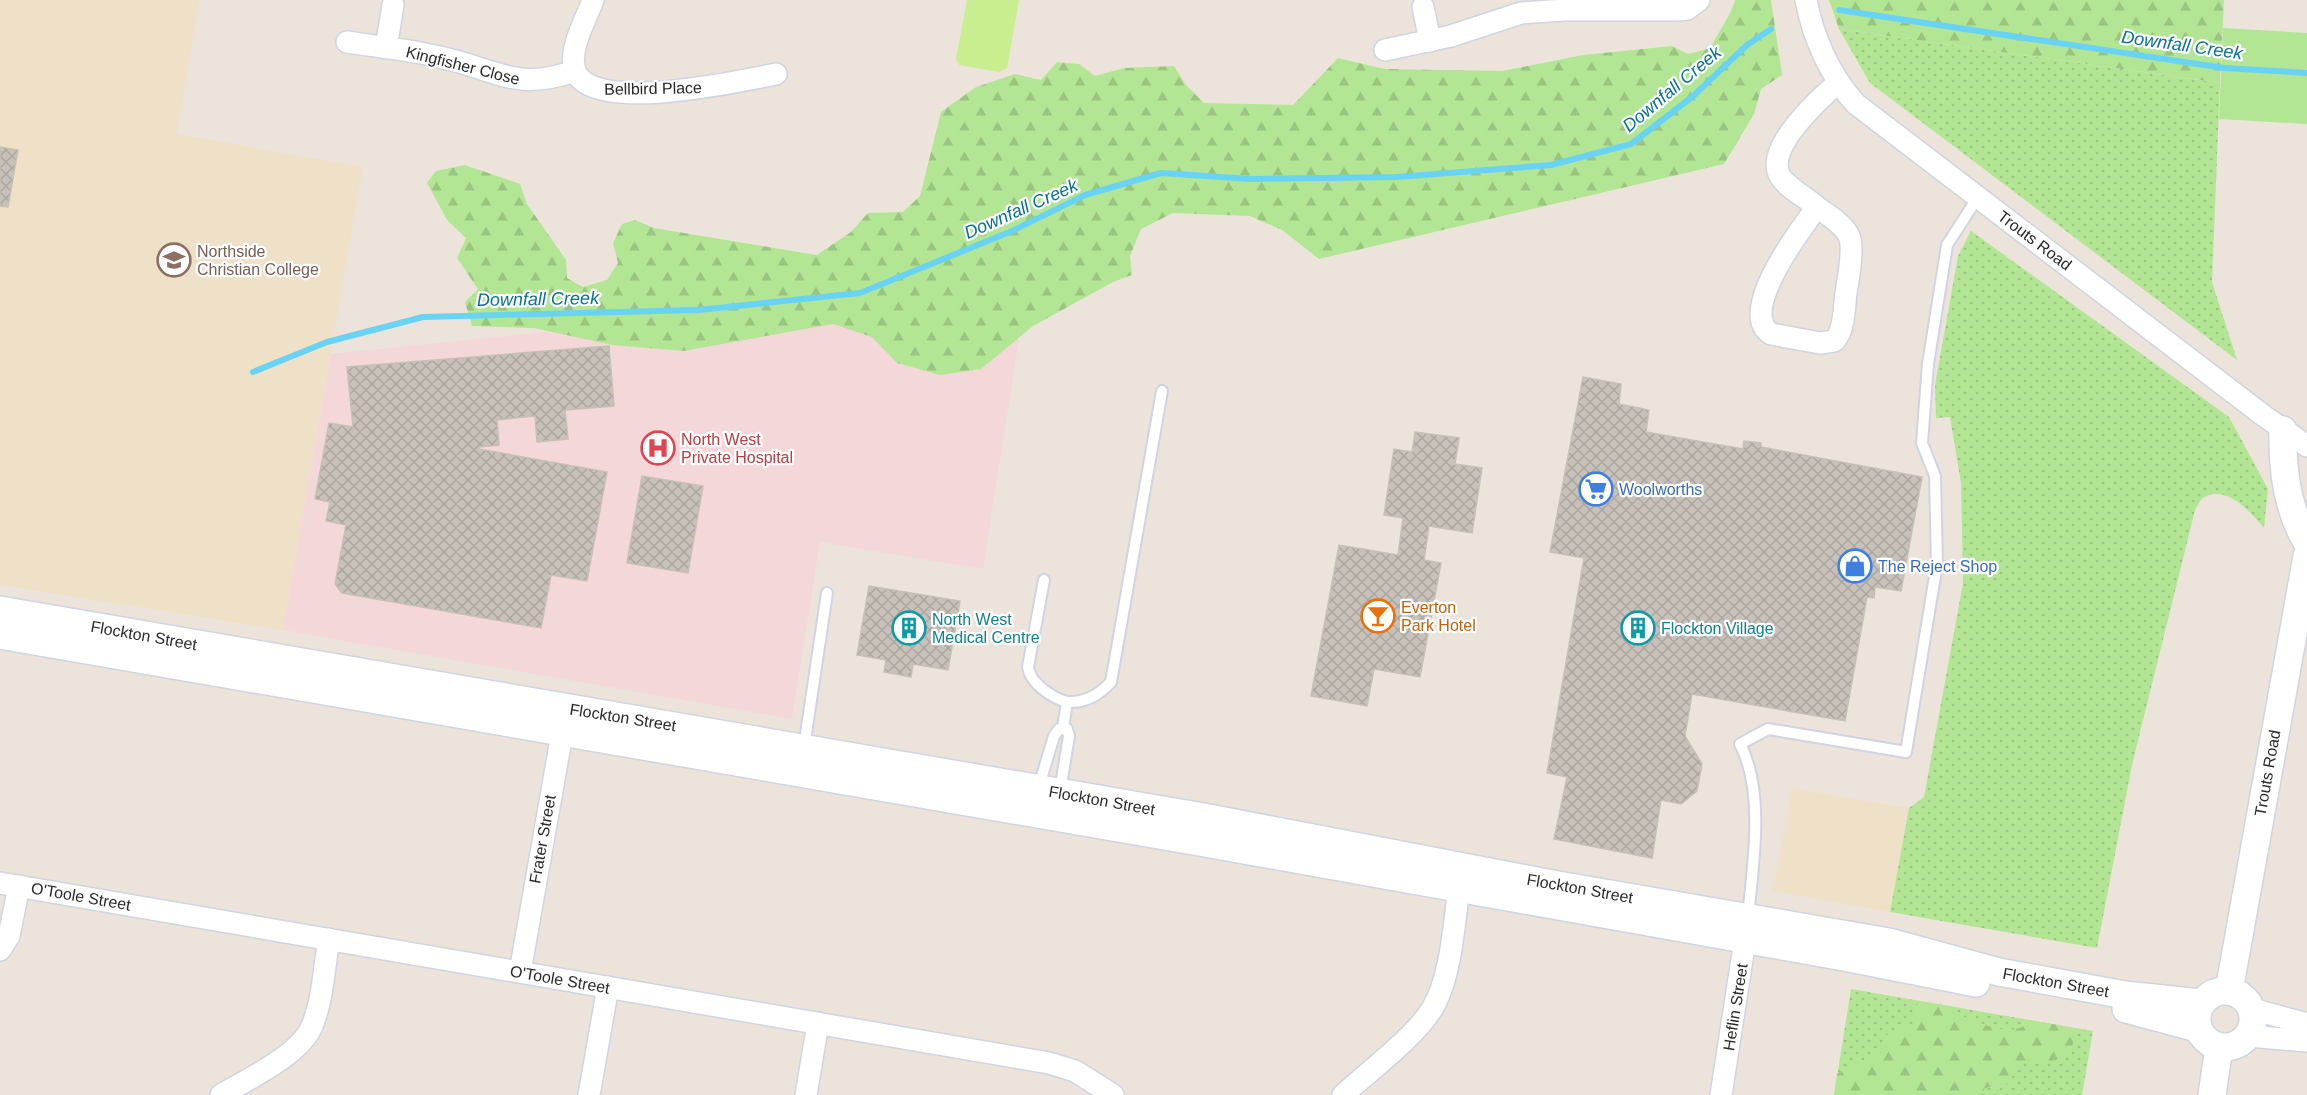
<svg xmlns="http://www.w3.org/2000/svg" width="2307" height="1095" viewBox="0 0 2307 1095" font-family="Helvetica,sans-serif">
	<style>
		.education { fill: #efe1c8 }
		.medical { fill: #f4d7d9 }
		.grass { fill: url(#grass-dots) }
		.forest { fill: url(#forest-firs) }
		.park { fill: #b3e694 }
		.pitch { fill: #c9ee8f }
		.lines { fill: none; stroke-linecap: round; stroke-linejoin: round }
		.stream { stroke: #68d3f4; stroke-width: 6 }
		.building { fill: url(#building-cross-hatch); stroke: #c7c0b4; stroke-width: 1.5 }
		.service-casing { stroke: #cfd4e3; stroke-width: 14 }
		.minor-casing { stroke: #cfd4e3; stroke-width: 24 }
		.tertiary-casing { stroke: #cfd4e3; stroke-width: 30 }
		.service { stroke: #fff; stroke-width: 10 }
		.minor { stroke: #fff; stroke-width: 21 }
		.tertiary { stroke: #fff; stroke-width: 27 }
		.labels { text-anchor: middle; stroke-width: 4.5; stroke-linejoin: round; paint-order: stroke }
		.street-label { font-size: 16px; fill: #292929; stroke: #fff }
		.education-label { font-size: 16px; fill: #785e54; stroke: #fff; text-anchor: start }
		.health-label { font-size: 16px; fill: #be3a42; stroke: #fff; text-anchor: start }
		.shop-label { font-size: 16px; fill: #366cbe; stroke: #fff; text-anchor: start }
		.food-label { font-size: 16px; fill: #c56008; stroke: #fff; text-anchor: start }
		.culture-label { font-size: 16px; fill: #0d838f; stroke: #fff; text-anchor: start }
		.water-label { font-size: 18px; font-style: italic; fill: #07709f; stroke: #fff }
	</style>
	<defs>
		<pattern id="grass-dots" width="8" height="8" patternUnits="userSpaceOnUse" patternTransform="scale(1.5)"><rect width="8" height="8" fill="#b3e694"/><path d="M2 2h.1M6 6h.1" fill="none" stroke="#9ac580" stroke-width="1.8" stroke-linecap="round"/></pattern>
		<pattern id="forest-firs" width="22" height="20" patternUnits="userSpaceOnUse" patternTransform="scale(1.5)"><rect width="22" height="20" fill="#b3e694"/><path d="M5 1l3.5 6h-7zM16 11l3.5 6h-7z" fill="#9ac580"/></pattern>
		<pattern id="building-cross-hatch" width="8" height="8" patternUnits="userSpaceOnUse" patternTransform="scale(1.5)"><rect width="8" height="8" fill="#c7c1ba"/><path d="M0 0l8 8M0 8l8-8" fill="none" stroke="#aba6a0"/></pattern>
	</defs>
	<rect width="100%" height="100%" fill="#ece4da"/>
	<g class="education">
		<path d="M0,0h200l-23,134 186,33 -80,463 -283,-45z"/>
		<path d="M1792,788l117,20 -19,104 -117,-21z"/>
	</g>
	<path class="medical" d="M1028,282l-45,287 -163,-27 -28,177 -509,-89 48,-276z"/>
	<g class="grass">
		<path d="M1839,29l381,54 -8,199 25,78 -367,-277z"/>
		<path d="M1971,231l258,186 39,72 -4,39c-11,-13 -29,-34 -48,-34 -4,-1 -10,3 -14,4l-7,12 -63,255 -35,183 -207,-36 19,-104 15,-11 39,-214 -2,-100 -11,-66 -14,1 -1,-33 23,-129z"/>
		<path d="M1851,989l242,42 -11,64h-248z"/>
	</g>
	<g class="forest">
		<path d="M1735,0h36l11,75 -21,14 -7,25 -30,50 -405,95 -37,-29 -32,-14 -77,-3 -32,16 -11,27 2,19 -19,7 -80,44 -52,43 -41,6 -43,-12 -25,-26 -39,-13 -149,27 -72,-6 -78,-17 -62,-2 -7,-24 13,-13 -21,-31 9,-20 -19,-18 -20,-37 9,-12 29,-6 55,19 7,20 39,56 1,18 16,9 24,-7 11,-17 -5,-20 9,-19 13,-4 19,8 163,27 34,-23 17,-19 35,-1 17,-16 21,-84 35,-25 39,-13 26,6 16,-18 22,2 16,12 29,-8 50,-2 12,19 18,18 89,2 45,-47 47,11 117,2 81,-16 89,-9 16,8 23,-6c7,-17 19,-30 24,-48z"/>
		<path d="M1829,0h395l-4,83 -381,-54z"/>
		<path d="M1923,1002l32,5 4,8c19,7 56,26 71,5l44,8 3,7c-21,53 -57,2 -67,48l-25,5 -4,7h-147l3,-21c15,-11 32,-16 49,-24l-1,-14 14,-8 16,-2 1,-21z"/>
	</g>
	<path class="park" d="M2223,28l84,5v91l-88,-5z"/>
	<path class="pitch" d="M967,0h52l-12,68 -8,4 -40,-7 -3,-6z"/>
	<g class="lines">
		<g class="stream">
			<path d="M1839,10l385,58 83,5"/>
			<path d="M253,372l74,-30 96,-25 276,-7 161,-17 152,-62 73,-36 76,-22 89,6 147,-2 154,-12 80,-21 61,-47 55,-52 24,-16"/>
		</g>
	</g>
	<g class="building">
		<path d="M0,147l18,3 -10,57 -8,-1z"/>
		<path d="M609,346l5,60 -49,4 3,29 -31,3 -2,-26 -38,4 2,25 -20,2v2l128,23 -20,109 -36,-6 -10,53 -199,-35 -7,-9 11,-59 -20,-4 4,-19 -15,-3 14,-76 24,4 -6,-60z"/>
		<path d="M1583,377l38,7 -2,20 30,6 -3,22 97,17 1,-8 17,2v4l161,30 -21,114 -26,-4 -1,11 -7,-1 -22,124 -153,-27 -7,42 17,28 -5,27 -16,13 -20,-4 -9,58 -98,-19 13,-62 -20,-4 37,-215 -34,-6z"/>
		<path d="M1415,432l44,6 -4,26 27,4 -10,65 -43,-7 -5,34 17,3 -21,114 -46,-8 -7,37 -56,-10 28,-151 59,10 5,-37 -19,-3 10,-66 18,3z"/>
		<path d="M642,476l61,10 -15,87 -61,-10z"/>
		<path d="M869,586l91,15 -12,69 -35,-6 -2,13 -27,-5 2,-12 -29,-5z"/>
	</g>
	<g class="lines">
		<defs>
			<g id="service">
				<path d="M1044,580l-16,87c2,16 24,31 39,35l-4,26"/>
				<path d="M1067,702c17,1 32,-7 44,-20l51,-291"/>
				<path d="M804,747l23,-154"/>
				<path d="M1038,789l16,-53 5,-7h8l2,7 -9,55"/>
				<path d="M1748,916c5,-50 17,-125 -8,-172l28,-15 138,23 31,-188 -2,-88 -13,-33 6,-79 19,-119 31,-48"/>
			</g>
			<g id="minor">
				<path d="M593,0c-7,20 -25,49 -18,70 14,45 165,11 201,4"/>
				<path d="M1806,0c7,37 24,76 50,104l408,312 43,30"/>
				<path d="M1423,7l7,34"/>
				<path d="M347,42c33,5 66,8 97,16 56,13 72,33 131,13"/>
				<path d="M386,48l7,-43"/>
				<path d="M1385,50l66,-14 70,-23 44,-3h114l8,-1 12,-9"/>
				<path d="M1817,207c-16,22 -80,105 -46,127l49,9 14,-2c11,-10 10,-34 12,-48 2,-13 9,-48 2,-59 -6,-11 -22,-20 -31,-27 -11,-10 -32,-20 -38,-33 -13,-27 42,-77 60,-92"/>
				<path d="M0,883l1049,180 26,8 38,24"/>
				<path d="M0,950l9,-14 10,-50"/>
				<path d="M520,972l45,-255"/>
				<path d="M2252,1009l55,15"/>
				<path d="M2248,1036l59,5"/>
				<path d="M221,1095c27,-16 79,-40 91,-69 11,-26 12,-59 17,-87"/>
				<path d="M589,1095l19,-108"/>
				<path d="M806,1095l12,-72"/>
				<path d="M1343,1095c26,-24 72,-58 89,-86 19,-31 22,-85 27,-121"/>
				<path d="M1721,1095l26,-168"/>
			</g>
			<g id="tertiary">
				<path d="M2283,430c-1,38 4,79 24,112"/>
				<path d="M0,610l1209,208 343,66 337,58 110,30 126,23 76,8"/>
				<path d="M0,635l1205,208 639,114 132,26"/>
				<circle cx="2225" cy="1019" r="28"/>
				<path d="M2229,991l78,-435"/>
				<path d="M2126,1009l71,19"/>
				<path d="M2212,1095l7,-48"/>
			</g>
		</defs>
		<use href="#service" class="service-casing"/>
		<use href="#minor" class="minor-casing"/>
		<use href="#tertiary" class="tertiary-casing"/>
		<use href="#service" class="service"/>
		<use href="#minor" class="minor"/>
		<use href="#tertiary" class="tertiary"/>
	</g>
	<defs>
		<symbol id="school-ring" viewBox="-11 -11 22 22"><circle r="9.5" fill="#fff" stroke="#8d6e63" stroke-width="1.5"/><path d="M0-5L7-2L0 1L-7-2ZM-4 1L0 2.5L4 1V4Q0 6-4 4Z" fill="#8d6e63"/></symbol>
		<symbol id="hospital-ring" viewBox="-11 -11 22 22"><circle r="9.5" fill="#fff" stroke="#e0444e" stroke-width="1.5"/><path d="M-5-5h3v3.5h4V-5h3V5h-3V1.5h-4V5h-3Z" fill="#e0444e"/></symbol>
		<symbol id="supermarket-ring" viewBox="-11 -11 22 22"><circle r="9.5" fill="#fff" stroke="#3f7fe0" stroke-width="1.5"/><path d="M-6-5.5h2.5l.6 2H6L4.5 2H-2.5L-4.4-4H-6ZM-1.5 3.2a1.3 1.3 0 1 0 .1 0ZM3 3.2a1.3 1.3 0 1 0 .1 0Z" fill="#3f7fe0"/></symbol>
		<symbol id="shop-ring" viewBox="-11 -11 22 22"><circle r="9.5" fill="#fff" stroke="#3f7fe0" stroke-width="1.5"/><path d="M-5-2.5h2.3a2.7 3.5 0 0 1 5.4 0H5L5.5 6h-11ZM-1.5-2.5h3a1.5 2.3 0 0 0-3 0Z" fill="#3f7fe0"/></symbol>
		<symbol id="bar-ring" viewBox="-11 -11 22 22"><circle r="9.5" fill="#fff" stroke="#e8710a" stroke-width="1.5"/><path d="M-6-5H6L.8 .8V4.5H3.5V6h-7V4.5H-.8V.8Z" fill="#e8710a"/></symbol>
		<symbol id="building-ring" viewBox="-11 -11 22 22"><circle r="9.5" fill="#fff" stroke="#0f9aa8" stroke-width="1.5"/><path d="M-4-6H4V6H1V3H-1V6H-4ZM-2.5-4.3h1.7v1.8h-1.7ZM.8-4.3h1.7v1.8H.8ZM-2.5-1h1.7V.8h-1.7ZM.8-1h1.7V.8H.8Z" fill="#0f9aa8"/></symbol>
	</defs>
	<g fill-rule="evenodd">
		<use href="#school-ring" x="155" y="241" width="38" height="38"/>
		<use href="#hospital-ring" x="639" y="429" width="38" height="38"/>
		<use href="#supermarket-ring" x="1577" y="470" width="38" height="38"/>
		<use href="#shop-ring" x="1836" y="547" width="38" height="38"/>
		<use href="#bar-ring" x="1359" y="597" width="38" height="38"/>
		<use href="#building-ring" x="890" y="609" width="38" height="38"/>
		<use href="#building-ring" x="1619" y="609" width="38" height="38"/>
	</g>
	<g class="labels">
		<g class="street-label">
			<text transform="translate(463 65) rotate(14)" y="6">Kingfisher Close</text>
			<text transform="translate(653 88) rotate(-1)" y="6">Bellbird Place</text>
			<text transform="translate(2035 240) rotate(37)" y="6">Trouts Road</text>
			<text transform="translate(144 635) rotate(10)" y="6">Flockton Street</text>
			<text transform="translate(623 717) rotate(9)" y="6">Flockton Street</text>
			<text transform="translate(2267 773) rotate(-80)" y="6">Trouts Road</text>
			<text transform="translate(1102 800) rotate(10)" y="6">Flockton Street</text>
			<text transform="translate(542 839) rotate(-80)" y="6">Frater Street</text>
			<text transform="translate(1580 888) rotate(10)" y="6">Flockton Street</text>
			<text transform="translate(81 896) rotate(10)" y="6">O'Toole Street</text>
			<text transform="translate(560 979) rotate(10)" y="6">O'Toole Street</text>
			<text transform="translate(2056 982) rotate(10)" y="6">Flockton Street</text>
			<text transform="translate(1735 1007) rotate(-81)" y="6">Heflin Street</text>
		</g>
		<g class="education-label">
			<text x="197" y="257">Northside<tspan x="197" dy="18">Christian College</tspan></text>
		</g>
		<g class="health-label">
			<text x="681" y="445">North West<tspan x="681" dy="18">Private Hospital</tspan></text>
		</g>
		<g class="shop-label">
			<text x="1619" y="495">Woolworths</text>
			<text x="1878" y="572">The Reject Shop</text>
		</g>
		<g class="food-label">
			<text x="1401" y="613">Everton<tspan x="1401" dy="18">Park Hotel</tspan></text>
		</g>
		<g class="culture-label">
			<text x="932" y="625">North West<tspan x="932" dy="18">Medical Centre</tspan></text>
			<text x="1661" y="634">Flockton Village</text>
		</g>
		<g class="water-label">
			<text transform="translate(2182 45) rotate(8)" y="6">Downfall Creek</text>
			<text transform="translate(1672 89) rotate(-40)" y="6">Downfall Creek</text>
			<text transform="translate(1021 209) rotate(-24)" y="6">Downfall Creek</text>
			<text transform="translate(538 299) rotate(-1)" y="6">Downfall Creek</text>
		</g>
	</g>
</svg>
